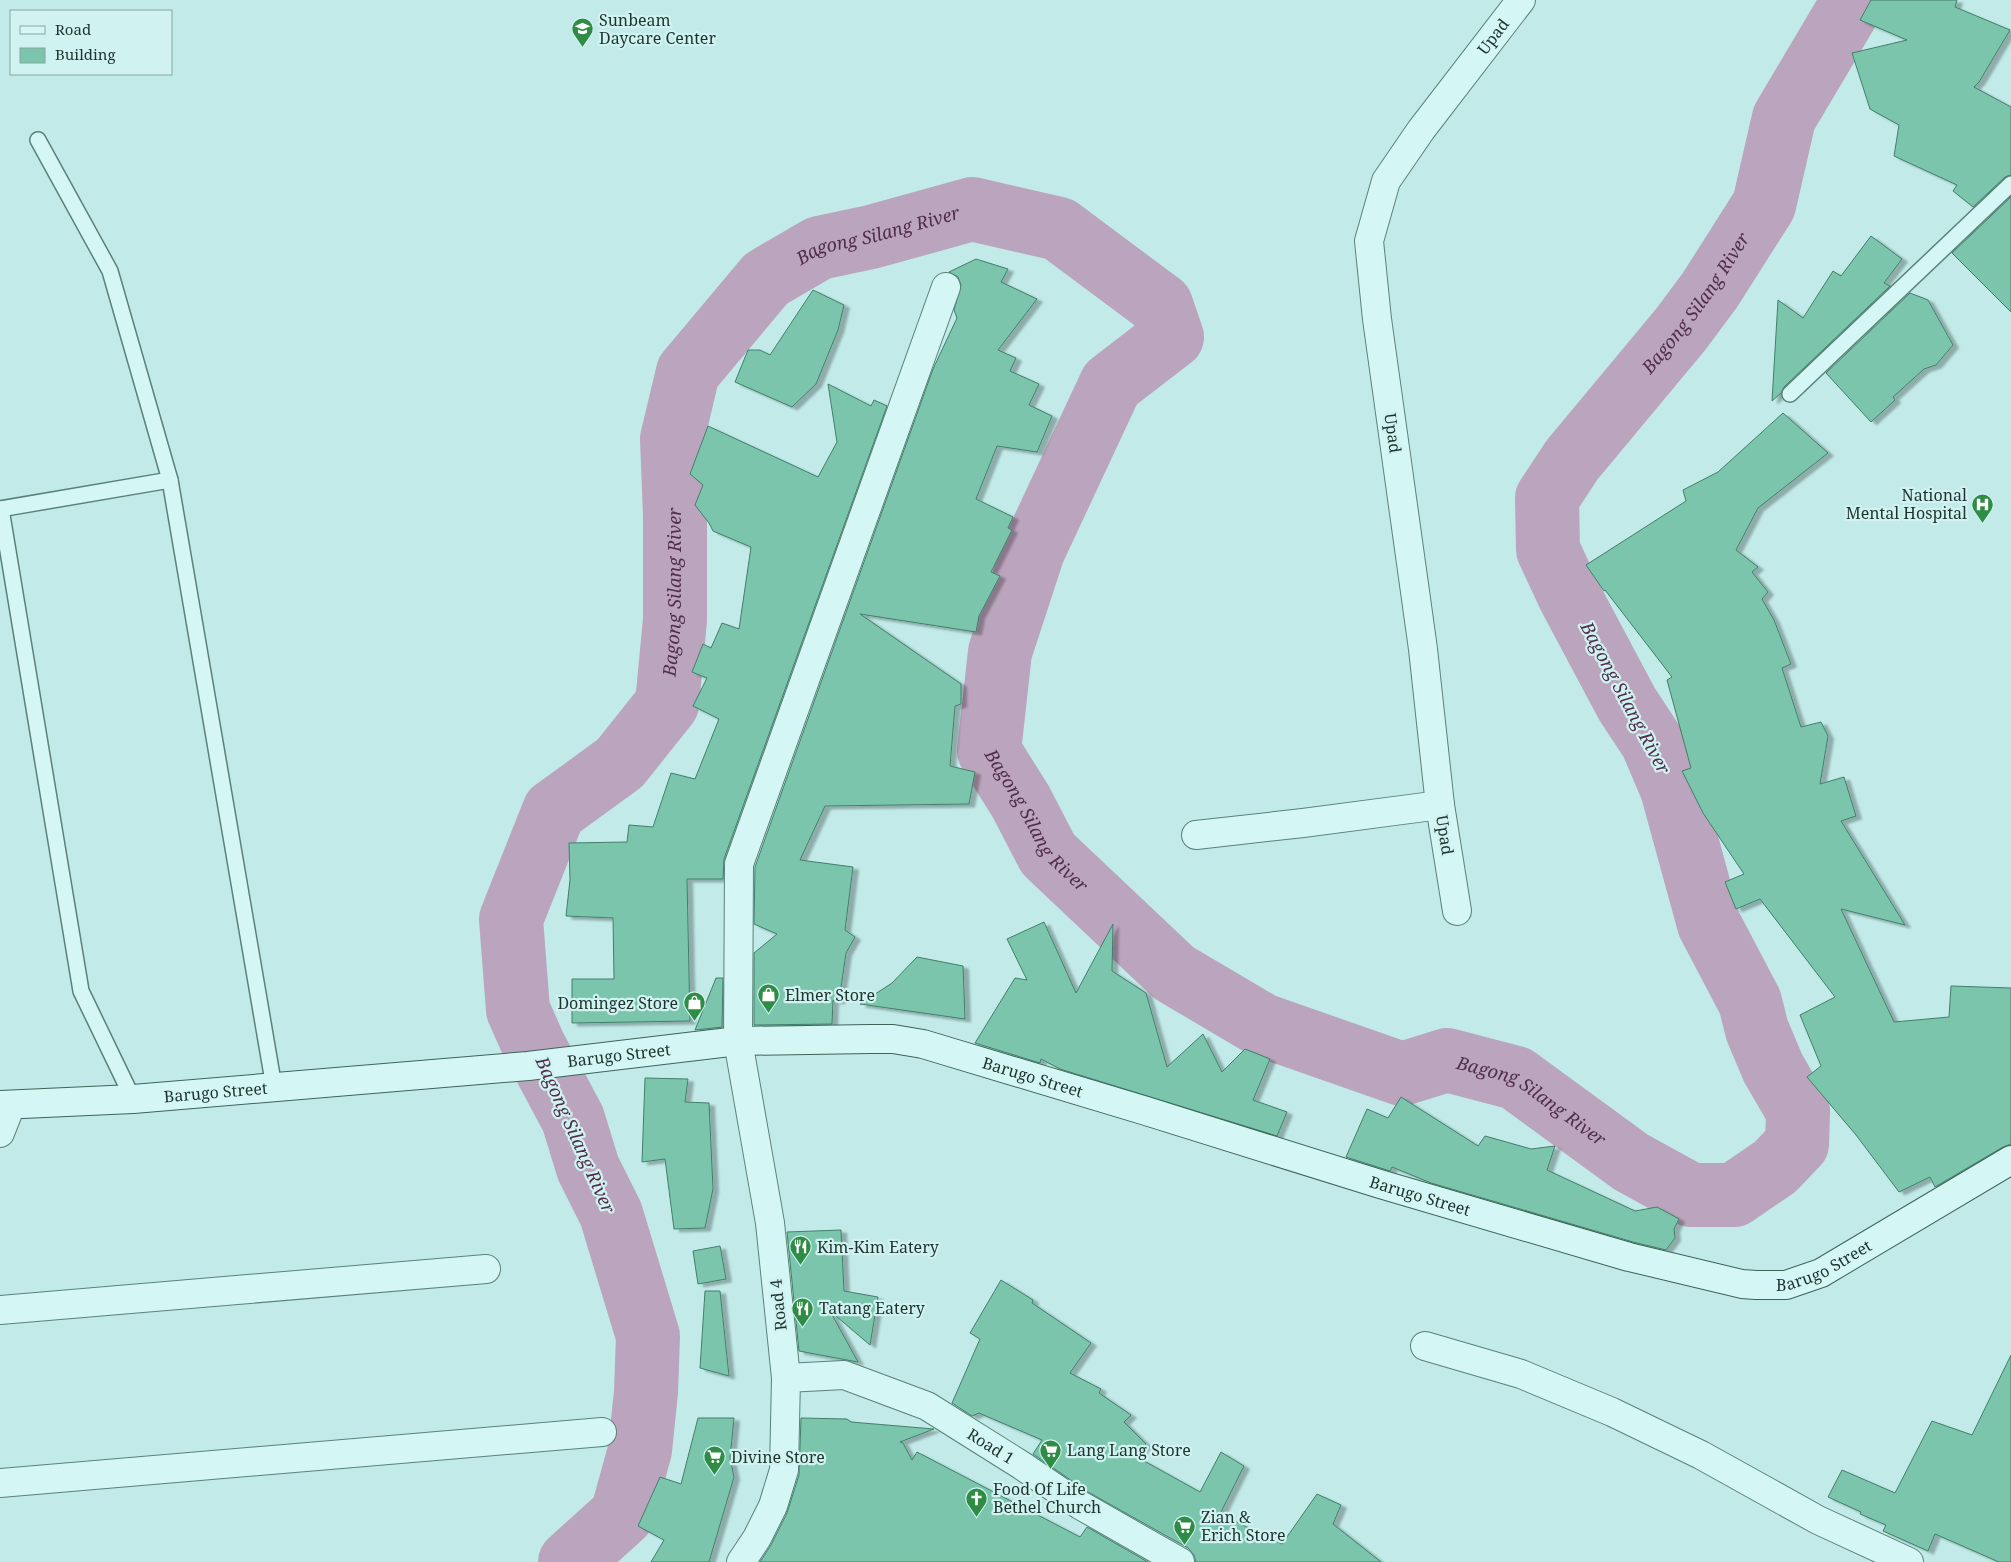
<svg xmlns="http://www.w3.org/2000/svg" width="2011" height="1562" viewBox="0 0 2011 1562" font-family="'Noto Serif',serif">
	<style>
		.lines { fill: none; stroke-linecap: round; stroke-linejoin: round }
		.river { stroke: #bba4bd; stroke-width: 64 }
		.building { fill: #7ac5ac; stroke: #427f69; filter: url(#shadow) }
		.lane-casing { stroke: #5a8279; stroke-width: 18 }
		.street-casing { stroke: #5a8279; stroke-width: 30 }
		.secondary-casing { stroke: #3e645a; stroke-width: 30 }
		.lane { stroke: #d4f6f4; stroke-width: 15 }
		.street { stroke: #d4f6f4; stroke-width: 28 }
		.secondary { stroke: #d4f6f4; stroke-width: 28 }
		.labels { text-anchor: middle; stroke-width: 4.5; stroke-linejoin: round; paint-order: stroke }
		.poi-label { font-size: 16px; fill: #1d332d; stroke: #d0f2f1; text-anchor: start }
		.street-label { font-size: 16px; fill: #1d332d; stroke: #d0f2f1 }
		.water-label { font-size: 18px; font-style: italic; fill: #522e4b; stroke: #d0f2f1 }
	</style>
	<defs>
		<filter id="shadow"><feDropShadow dx="5.5" dy="3" stdDeviation="1" flood-color="#0004"/></filter>
	</defs>
	<rect width="100%" height="100%" fill="#c1eae8"/>
	<g class="lines">
		<path class="river" id="s1" d="M570,1562l52,-47 18,-65 6,-58 2,-56 -37,-122 -23,-46 -15,-49 -39,-73 -16,-36 -7,-91 43,-108 66,-48 47,-59 8,-84v-105l-3,-76 16,-67 78,-93 53,-31 52,-11 101,-28 87,20 102,76 11,32 -61,47 -78,167 -33,101 -11,99 32,51 27,52 126,119 88,52 140,49 45,-14 69,18 115,84 60,33h43l41,-28 22,-23 1,-33 -25,-43 -16,-38 -7,-28 -41,-78 -37,-135 -20,-47 -25,-38 -57,-107 -22,-47 -1,-52 25,-38 109,-131 29,-39 54,-85 20,-87 70,-118"/>
	</g>
	<g class="building">
		<path d="M1871,0h86l-2,7 55,23 -31,52 -5,5 37,20v68l-6,2 -32,30 -20,-16 4,-6 -63,-29 5,-31 -29,-16 -18,-56 55,-13 -47,-20z"/>
		<path d="M2011,197v115l-59,-59z"/>
		<path d="M1871,236l31,23 -18,24 6,3 -106,101 -3,6 -9,8 6,-101 25,18 30,-47 8,5z"/>
		<path d="M976,259l32,10 -7,13 36,17 -39,51 18,8 -6,13 29,13 -10,21 23,11 -15,36 -40,-6 -21,53 37,18 -5,11 4,2 -21,42 9,4 -21,40 -3,16 -116,-18 101,70v20l-6,2 -5,60 25,6 -6,32 -144,2 -25,54 53,7 -8,63 10,7 -9,16 -7,48 -6,-1 -1,24 -78,1v-72l23,-19 -23,-10 1,-57 178,-498 24,-51 -3,-8 7,-25 -3,-8 -9,-5z"/>
		<path d="M813,290l31,15 -6,25 -22,54 -24,23 -57,-25 13,-32h12l10,5z"/>
		<path d="M1910,293l18,7 25,45 -17,20 -12,4 -31,28 2,3 -24,22 -45,-49z"/>
		<path d="M828,384l43,22 3,-6 13,6 -163,453 -1,20h-36l3,142 -118,2v-44h42l-1,-61 -47,-2 4,-36 -1,-37 58,-1 2,-17 24,2 18,-54 24,6 24,-60 -26,-13 14,-28 -15,-6 11,-28 8,4 11,-25 17,6 12,-82 -38,-16 -4,-8 -14,-18 8,-20 -13,-11 18,-48 110,51 19,-35z"/>
		<path d="M1783,413l45,40 -70,55 -22,42 22,17 -6,5 16,20 -6,7 12,21 17,44 -9,4 19,59 20,-5 7,14 -8,48 24,-7 12,39 -15,5 64,104 -64,-16 53,113 55,-5 2,-31 60,2v156l-8,3 -68,40 -5,-10 -31,15 -43,-57 -49,-58 14,-11 -21,-51 35,-18 -75,-98 -24,10 -11,-27 19,-8 -41,-61 -21,-42 9,-3 -24,-88 5,-3 -67,-87 -1,1 -18,-26 100,-64 -3,-11 35,-18z"/>
		<path d="M1044,922l32,71 37,-69 -1,47 34,22 21,74 36,-33 19,38 23,-23 25,10 -17,41 34,12 -10,24 -217,-67 -19,-10 -1,4 -65,-20 40,-65 12,2 -20,-41z"/>
		<path d="M917,957l46,9 2,53 -105,-15 32,-21z"/>
		<path d="M716,978h7l-1,49 -27,3z"/>
		<path d="M645,1078l43,1 -3,23 24,1 4,86 -8,39 -31,1 -9,-70 -23,3z"/>
		<path d="M1401,1097l77,49 7,-10 46,13 24,-3 -8,24 88,41 22,-4 22,12 -5,10 1,9 -9,12 -33,-8 -202,-59 -39,-16 -2,4 -44,-14 21,-48 21,9z"/>
		<path d="M841,1230l3,61 34,6 -8,48 -40,-34 28,51 -59,-11 -12,-119z"/>
		<path d="M720,1246l6,33 -28,5 -5,-33z"/>
		<path d="M1001,1280l32,20 -1,3 59,40 -21,30 31,16 -2,4 32,22 -7,7 22,22 -9,13 63,35 21,-40 23,14 -24,48 62,30 35,-50 24,11 -8,19 48,38h-185l-2,-7 -6,-7 -100,-56 -55,-38 9,-14 -63,-27 -7,3 -20,-13 28,-64 -10,-6z"/>
		<path d="M705,1291h15l9,85 -29,-8z"/>
		<path d="M2011,1355v207h-12l-64,-28 -7,17 -45,-20 3,-6 -26,-11 1,-2 -33,-15 14,-27 53,23 37,-72 40,14z"/>
		<path d="M698,1418h36l-4,40 4,19 -25,85h-58l13,-22 -26,-14 22,-49 21,7z"/>
		<path d="M801,1418l46,1 4,3 83,7 -34,13 3,1 9,17 5,-8 163,85 7,-10 61,35h-388l11,-17 16,-32 12,-38z"/>
	</g>
	<g class="lines">
		<defs>
			<g id="lane">
				<path d="M38,140l72,131 60,209 104,607"/>
				<path d="M1790,394l221,-210"/>
				<path d="M0,509l170,-29"/>
				<path d="M1,509l80,482 52,108"/>
			</g>
			<g id="street">
				<path d="M1196,835l107,-12 137,-18"/>
				<path id="s2" d="M1457,911l-17,-106 -17,-156 -46,-330 -8,-78 17,-60 35,-51 100,-130"/>
				<path d="M0,1133l11,-28"/>
				<path d="M0,1310l486,-41"/>
				<path d="M1425,1346l96,28 91,38 89,43 117,65 91,42"/>
				<path id="s3" d="M786,1378l58,-3 83,31 94,59 59,40 100,57"/>
				<path d="M0,1483l602,-51"/>
				<path d="M741,1562l16,-24 16,-32 11,-36 2,-92 -16,-155 -32,-182 1,-177 207,-577"/>
			</g>
			<g id="secondary">
				<path id="s4" d="M0,1105l133,-6 395,-33 210,-25 132,-2h23l30,5 223,67 234,73 249,73 113,27 14,1h30l35,-12 190,-113"/>
			</g>
		</defs>
		<use href="#lane" class="lane-casing"/>
		<use href="#street" class="street-casing"/>
		<use href="#secondary" class="secondary-casing"/>
		<use href="#lane" class="lane"/>
		<use href="#street" class="street"/>
		<use href="#secondary" class="secondary"/>
	</g>
	<defs>
		<symbol id="school-pin" viewBox="-11 -11 22 30"><path d="M0 17L-7.5 6A9.5 9.5 0 1 1 7.5 6Z" fill="#2f8c45" stroke="#d0f2f1"/><path d="M0-5L7-2L0 1L-7-2ZM-4 1L0 2.5L4 1V4Q0 6-4 4Z" fill="#fff"/></symbol>
		<symbol id="hospital-pin" viewBox="-11 -11 22 30"><path d="M0 17L-7.5 6A9.5 9.5 0 1 1 7.5 6Z" fill="#2f8c45" stroke="#d0f2f1"/><path d="M-5-5h3v3.5h4V-5h3V5h-3V1.5h-4V5h-3Z" fill="#fff"/></symbol>
		<symbol id="shop-pin" viewBox="-11 -11 22 30"><path d="M0 17L-7.5 6A9.5 9.5 0 1 1 7.5 6Z" fill="#2f8c45" stroke="#d0f2f1"/><path d="M-5-2.5h2.3a2.7 3.5 0 0 1 5.4 0H5L5.5 6h-11ZM-1.5-2.5h3a1.5 2.3 0 0 0-3 0Z" fill="#fff"/></symbol>
		<symbol id="restaurant-pin" viewBox="-11 -11 22 30"><path d="M0 17L-7.5 6A9.5 9.5 0 1 1 7.5 6Z" fill="#2f8c45" stroke="#d0f2f1"/><path d="M-5-6h1v4h1v-4h1v4h1v-4h1v5L-1.5 .5V6h-2V.5L-5-1ZM5-6V6H3V1.5H1.5Q1.5-4 5-6Z" fill="#fff"/></symbol>
		<symbol id="supermarket-pin" viewBox="-11 -11 22 30"><path d="M0 17L-7.5 6A9.5 9.5 0 1 1 7.5 6Z" fill="#2f8c45" stroke="#d0f2f1"/><path d="M-6-5.5h2.5l.6 2H6L4.5 2H-2.5L-4.4-4H-6ZM-1.5 3.2a1.3 1.3 0 1 0 .1 0ZM3 3.2a1.3 1.3 0 1 0 .1 0Z" fill="#fff"/></symbol>
		<symbol id="church-pin" viewBox="-11 -11 22 30"><path d="M0 17L-7.5 6A9.5 9.5 0 1 1 7.5 6Z" fill="#2f8c45" stroke="#d0f2f1"/><path d="M-1.2-6h2.4v3.5h3.3v2.4h-3.3V6h-2.4V-.1h-3.3v-2.4h3.3Z" fill="#fff"/></symbol>
	</defs>
	<g fill-rule="evenodd">
		<use href="#school-pin" x="570" y="16" width="25" height="34"/>
		<use href="#hospital-pin" x="1970" y="492" width="25" height="34"/>
		<use href="#shop-pin" x="756" y="982" width="25" height="34"/>
		<use href="#shop-pin" x="682" y="990" width="25" height="34"/>
		<use href="#restaurant-pin" x="788" y="1234" width="25" height="34"/>
		<use href="#restaurant-pin" x="790" y="1296" width="25" height="34"/>
		<use href="#supermarket-pin" x="1038" y="1438" width="25" height="34"/>
		<use href="#supermarket-pin" x="702" y="1444" width="25" height="34"/>
		<use href="#church-pin" x="964" y="1486" width="25" height="34"/>
		<use href="#supermarket-pin" x="1172" y="1514" width="25" height="34"/>
	</g>
	<g class="labels">
		<g class="poi-label">
			<text x="599" y="26">Sunbeam<tspan x="599" dy="18">Daycare Center</tspan></text>
			<text x="1967" y="501" text-anchor="end">National<tspan x="1967" dy="18">Mental Hospital</tspan></text>
			<text x="785" y="1001">Elmer Store</text>
			<text x="678" y="1009" text-anchor="end">Domingez Store</text>
			<text x="817" y="1253">Kim-Kim Eatery</text>
			<text x="819" y="1314">Tatang Eatery</text>
			<text x="1067" y="1456">Lang Lang Store</text>
			<text x="731" y="1463">Divine Store</text>
			<text x="993" y="1495">Food Of Life<tspan x="993" dy="18">Bethel Church</tspan></text>
			<text x="1201" y="1523">Zian &amp;<tspan x="1201" dy="18">Erich Store</tspan></text>
		</g>
		<g class="street-label">
			<text dy="6" stroke="none"><textPath href="#s2" startOffset="918">Upad</textPath></text>
			<text transform="translate(1393 433) rotate(82)" y="6">Upad</text>
			<text transform="translate(1445 835) rotate(81)" y="6">Upad</text>
			<text dy="6" stroke="none"><textPath href="#s4" startOffset="621">Barugo Street</textPath></text>
			<text dy="6" stroke="none"><textPath href="#s4" startOffset="1041">Barugo Street</textPath></text>
			<text dy="6" stroke="none"><textPath href="#s4" startOffset="216">Barugo Street</textPath></text>
			<text dy="6" stroke="none"><textPath href="#s4" startOffset="1446">Barugo Street</textPath></text>
			<text dy="6" stroke="none"><textPath href="#s4" startOffset="1866">Barugo Street</textPath></text>
			<text transform="translate(778 1305) rotate(-96)" y="6">Road 4</text>
			<text dy="6" stroke="none"><textPath href="#s3" startOffset="222">Road 1</textPath></text>
		</g>
		<g class="water-label">
			<text dy="6" stroke="none"><textPath href="#s1" startOffset="1546">Bagong Silang River</textPath></text>
			<text dy="6" stroke="none"><textPath href="#s1" startOffset="4306">Bagong Silang River</textPath></text>
			<text dy="6" stroke="none"><textPath href="#s1" startOffset="1081">Bagong Silang River</textPath></text>
			<text transform="translate(1625 698) rotate(62)" y="6">Bagong Silang River</text>
			<text dy="6" stroke="none"><textPath href="#s1" startOffset="2446">Bagong Silang River</textPath></text>
			<text dy="6" stroke="none"><textPath href="#s1" startOffset="3046">Bagong Silang River</textPath></text>
			<text transform="translate(575 1135) rotate(66)" y="6">Bagong Silang River</text>
		</g>
	</g>
	<rect x="10" y="10" width="162" height="65" fill="#d0f2f1" stroke="#88a6a3"/>
	<rect x="20" y="26" width="25" height="8" fill="#d4f6f4" stroke="#88a6a3"/>
	<text x="55" y="35" font-size="15" fill="#1d332d">Road</text>
	<rect x="20" y="48" width="25" height="15" fill="#7ac5ac" stroke="#88a6a3"/>
	<text x="55" y="60" font-size="15" fill="#1d332d">Building</text>
</svg>
